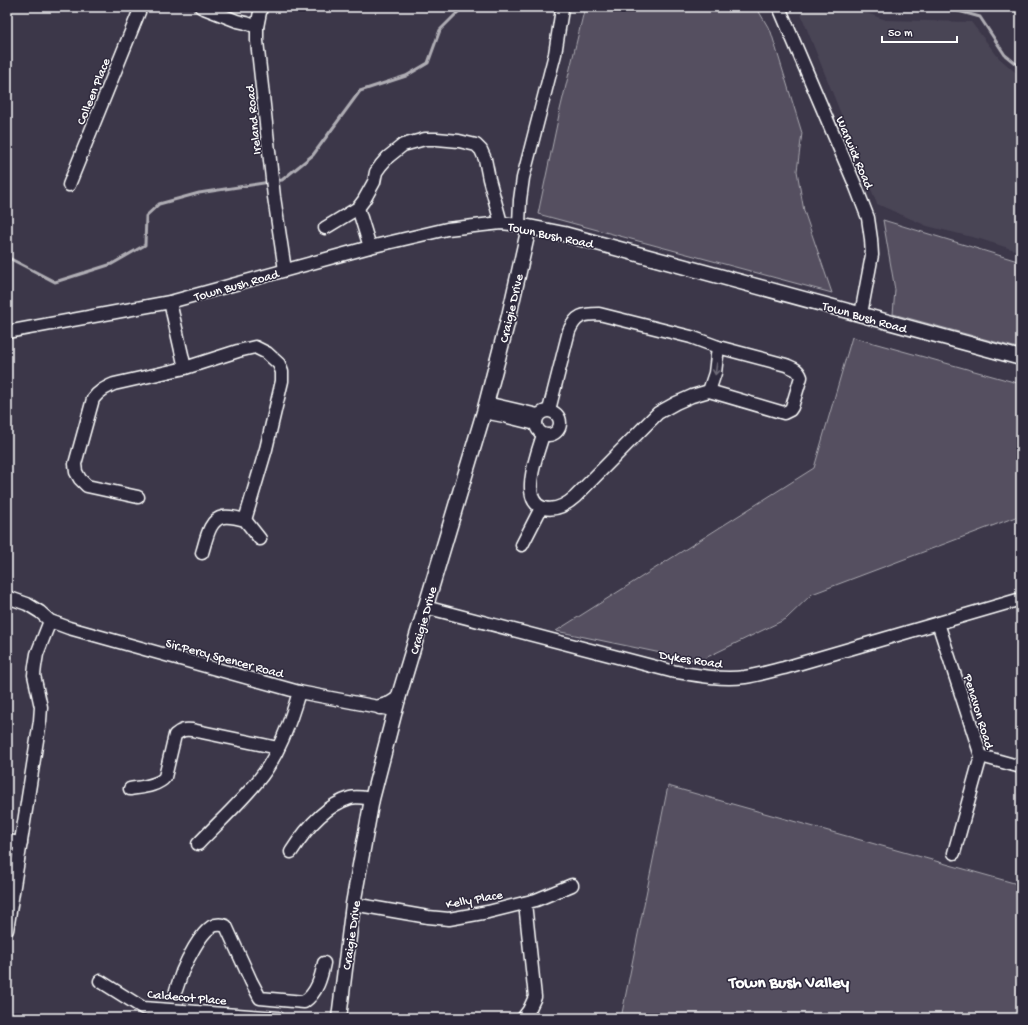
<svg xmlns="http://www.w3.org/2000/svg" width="1028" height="1025" viewBox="0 0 1028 1025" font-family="'Gochi Hand',sans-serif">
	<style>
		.built { fill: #494455 }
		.green { fill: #555060; stroke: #aaa8b0 }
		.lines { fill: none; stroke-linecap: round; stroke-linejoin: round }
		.stream { stroke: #afadb4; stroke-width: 3 }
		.minor-casing { stroke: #fff; stroke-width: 15 }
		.tertiary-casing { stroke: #fff; stroke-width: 17 }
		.minor { stroke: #2f2a3d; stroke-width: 12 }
		.tertiary { stroke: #2f2a3d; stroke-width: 14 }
		.oneway { stroke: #6d6a77 }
		.labels { text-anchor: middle; stroke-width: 3; stroke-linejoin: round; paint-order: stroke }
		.street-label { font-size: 13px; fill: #fff; stroke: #2f2a3d }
		.district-label { font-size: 17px; font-weight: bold; fill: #fff; stroke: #2f2a3d }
	</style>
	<rect width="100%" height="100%" fill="#3c3749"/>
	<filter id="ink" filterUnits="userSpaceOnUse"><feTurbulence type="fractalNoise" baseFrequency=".025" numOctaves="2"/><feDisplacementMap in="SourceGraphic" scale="8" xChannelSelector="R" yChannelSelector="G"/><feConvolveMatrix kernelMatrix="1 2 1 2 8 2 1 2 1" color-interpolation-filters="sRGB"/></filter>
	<g filter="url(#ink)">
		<path class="built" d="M798,7h52l36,13 85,2 28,36 22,19v175l-41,-13 -53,-13 -50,-22z"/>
		<g class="green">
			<path d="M585,7h166l7,3 13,22 31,101 -5,38 7,40 28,82 -294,-79 22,-104z"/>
			<path d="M883,220l138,42v87l-128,-35 2,-24z"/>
			<path d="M852,337l169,47v131l-209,79 -26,25 -87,42 -143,-30 258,-163z"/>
			<path d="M668,786l353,99v133h-400z"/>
		</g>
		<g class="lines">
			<g class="stream">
				<path d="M893,7l2,1 48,-1"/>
				<path d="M944,7l36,10 25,38 16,13"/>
				<path d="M276,181l6,-1 31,-25 47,-64 46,-15 22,-13 12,-33 18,-18 7,-5"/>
				<path d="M7,257l48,25 57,-18 33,-19 1,-29 13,-12 40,-11 71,-11"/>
			</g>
			<defs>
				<g id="minor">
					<path d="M201,7l36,14 9,2 11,4v14l17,156 11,73"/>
					<path d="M779,7l77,180 12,31 3,21 1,16 -11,59"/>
					<path d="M257,27l4,-20"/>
					<path d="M69,185l72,-178"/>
					<path d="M358,208l12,39"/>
					<path d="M519,225l1,-25 3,-22 32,-124 7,-45"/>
					<path d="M325,228l33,-20 6,-8 10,-18 2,-10 5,-7 7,-8 15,-12 22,-6h12l22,2 17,4 5,5 4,9 4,20 12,44"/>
					<path d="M170,302l15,66"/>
					<path d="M7,332l163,-30 200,-55 77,-18 54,-6 18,2 10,2"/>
					<path d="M709,391l6,-18 3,-26"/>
					<path d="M486,403l52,12"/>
					<circle cx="548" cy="423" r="12"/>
					<path d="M484,412l20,4 32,8"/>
					<path d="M543,435c-5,16 -25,67 1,73 12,3 22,-3 31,-11l72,-73 11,-11 18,-10 16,-7 17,-5 75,22 6,-3 2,-3 9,-30c-3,-8 -8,-9 -15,-12l-68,-18 -27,-10 -92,-23c-16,0 -23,1 -30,17l-20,79"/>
					<path d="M138,497l-51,-11 -7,-7 -4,-7 -1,-8 18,-65c6,-8 12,-11 21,-15l71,-16 53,-17 17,-4 12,6 12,11 3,8v9l-16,68 -21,71"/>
					<path d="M522,545l19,-37"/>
					<path d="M202,553c4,-12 7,-34 21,-36 7,-1 15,1 22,3l15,19"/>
					<path d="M7,597l20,7 13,8 10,9 19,7 230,64 90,17"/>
					<path d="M425,607l246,64c24,4 49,9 74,6 13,-2 26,-6 39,-9l237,-69"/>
					<path d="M938,623l43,133 -27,97"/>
					<path d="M981,756l40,11"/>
					<path d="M130,789c11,-2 28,-3 35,-12l10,-42c6,-5 10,-6 17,-5l86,18"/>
					<path d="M7,841l14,2"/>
					<path d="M198,844c19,-20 41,-40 59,-62 21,-25 33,-59 42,-90"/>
					<path d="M291,852c14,-22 33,-46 59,-54 7,-2 15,0 22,1"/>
					<path d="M353,904l75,13 21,2 39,-7 48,-12 36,-15"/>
					<path d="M7,930l33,-209 1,-14 -7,-32 1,-9 2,-12 13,-33"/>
					<path d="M100,981l43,27 135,10"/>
					<path d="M176,990c2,-6 4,-12 6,-18 5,-12 18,-38 29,-45 5,-3 10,-3 15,-1l25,55 9,17 44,4c13,-9 17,-24 20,-39"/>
					<path d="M523,1018l6,-8 6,-13 -10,-94"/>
				</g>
				<g id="tertiary">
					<path d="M380,707l10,-3 8,-5"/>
					<path d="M339,1018l14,-114 19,-105 26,-100 86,-287 25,-96 20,-89 35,7 457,124"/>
				</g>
			</defs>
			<use href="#minor" class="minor-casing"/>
			<use href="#tertiary" class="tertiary-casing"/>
			<use href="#minor" class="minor"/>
			<use href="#tertiary" class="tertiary"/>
		</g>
		<defs><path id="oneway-shaft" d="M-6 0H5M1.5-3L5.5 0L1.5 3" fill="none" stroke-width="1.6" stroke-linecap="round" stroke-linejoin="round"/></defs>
		<use class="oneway" href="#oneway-shaft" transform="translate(716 369) rotate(98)"/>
	</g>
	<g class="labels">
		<g class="street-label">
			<text transform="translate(92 91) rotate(-68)" y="5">Colleen Place</text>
			<text transform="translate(252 120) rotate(-96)" y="5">Ireland Road</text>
			<text transform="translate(856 152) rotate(67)" y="5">Warwick Road</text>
			<text transform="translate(551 234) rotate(12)" y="5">Town Bush Road</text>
			<text transform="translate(236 284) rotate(-16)" y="5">Town Bush Road</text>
			<text transform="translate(510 308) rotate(-77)" y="5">Craigie Drive</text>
			<text transform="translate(865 316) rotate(16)" y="5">Town Bush Road</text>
			<text transform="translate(422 620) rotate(-74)" y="5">Craigie Drive</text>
			<text transform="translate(225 657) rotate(15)" y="5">Sir Percy Spencer Road</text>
			<text transform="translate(691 658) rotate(9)" y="5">Dykes Road</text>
			<text transform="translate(980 711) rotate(73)" y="5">Penavon Road</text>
			<text transform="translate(474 898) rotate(-10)" y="5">Kelly Place</text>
			<text transform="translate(350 935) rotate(-82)" y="5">Craigie Drive</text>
			<text transform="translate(187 996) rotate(5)" y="5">Caldecot Place</text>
		</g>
		<g class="district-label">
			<text x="789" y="987">Town Bush Valley</text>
		</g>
	</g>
	<rect width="1028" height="1025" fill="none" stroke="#2f2a3d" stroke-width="24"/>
	<rect x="12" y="12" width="1004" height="1001" fill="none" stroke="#fff" stroke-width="1.5" filter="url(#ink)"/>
	<path d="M882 36v6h75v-6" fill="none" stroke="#ffffff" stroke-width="2"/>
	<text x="888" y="36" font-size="12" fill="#ffffff" stroke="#2f2a3d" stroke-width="3" paint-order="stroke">50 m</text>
</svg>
